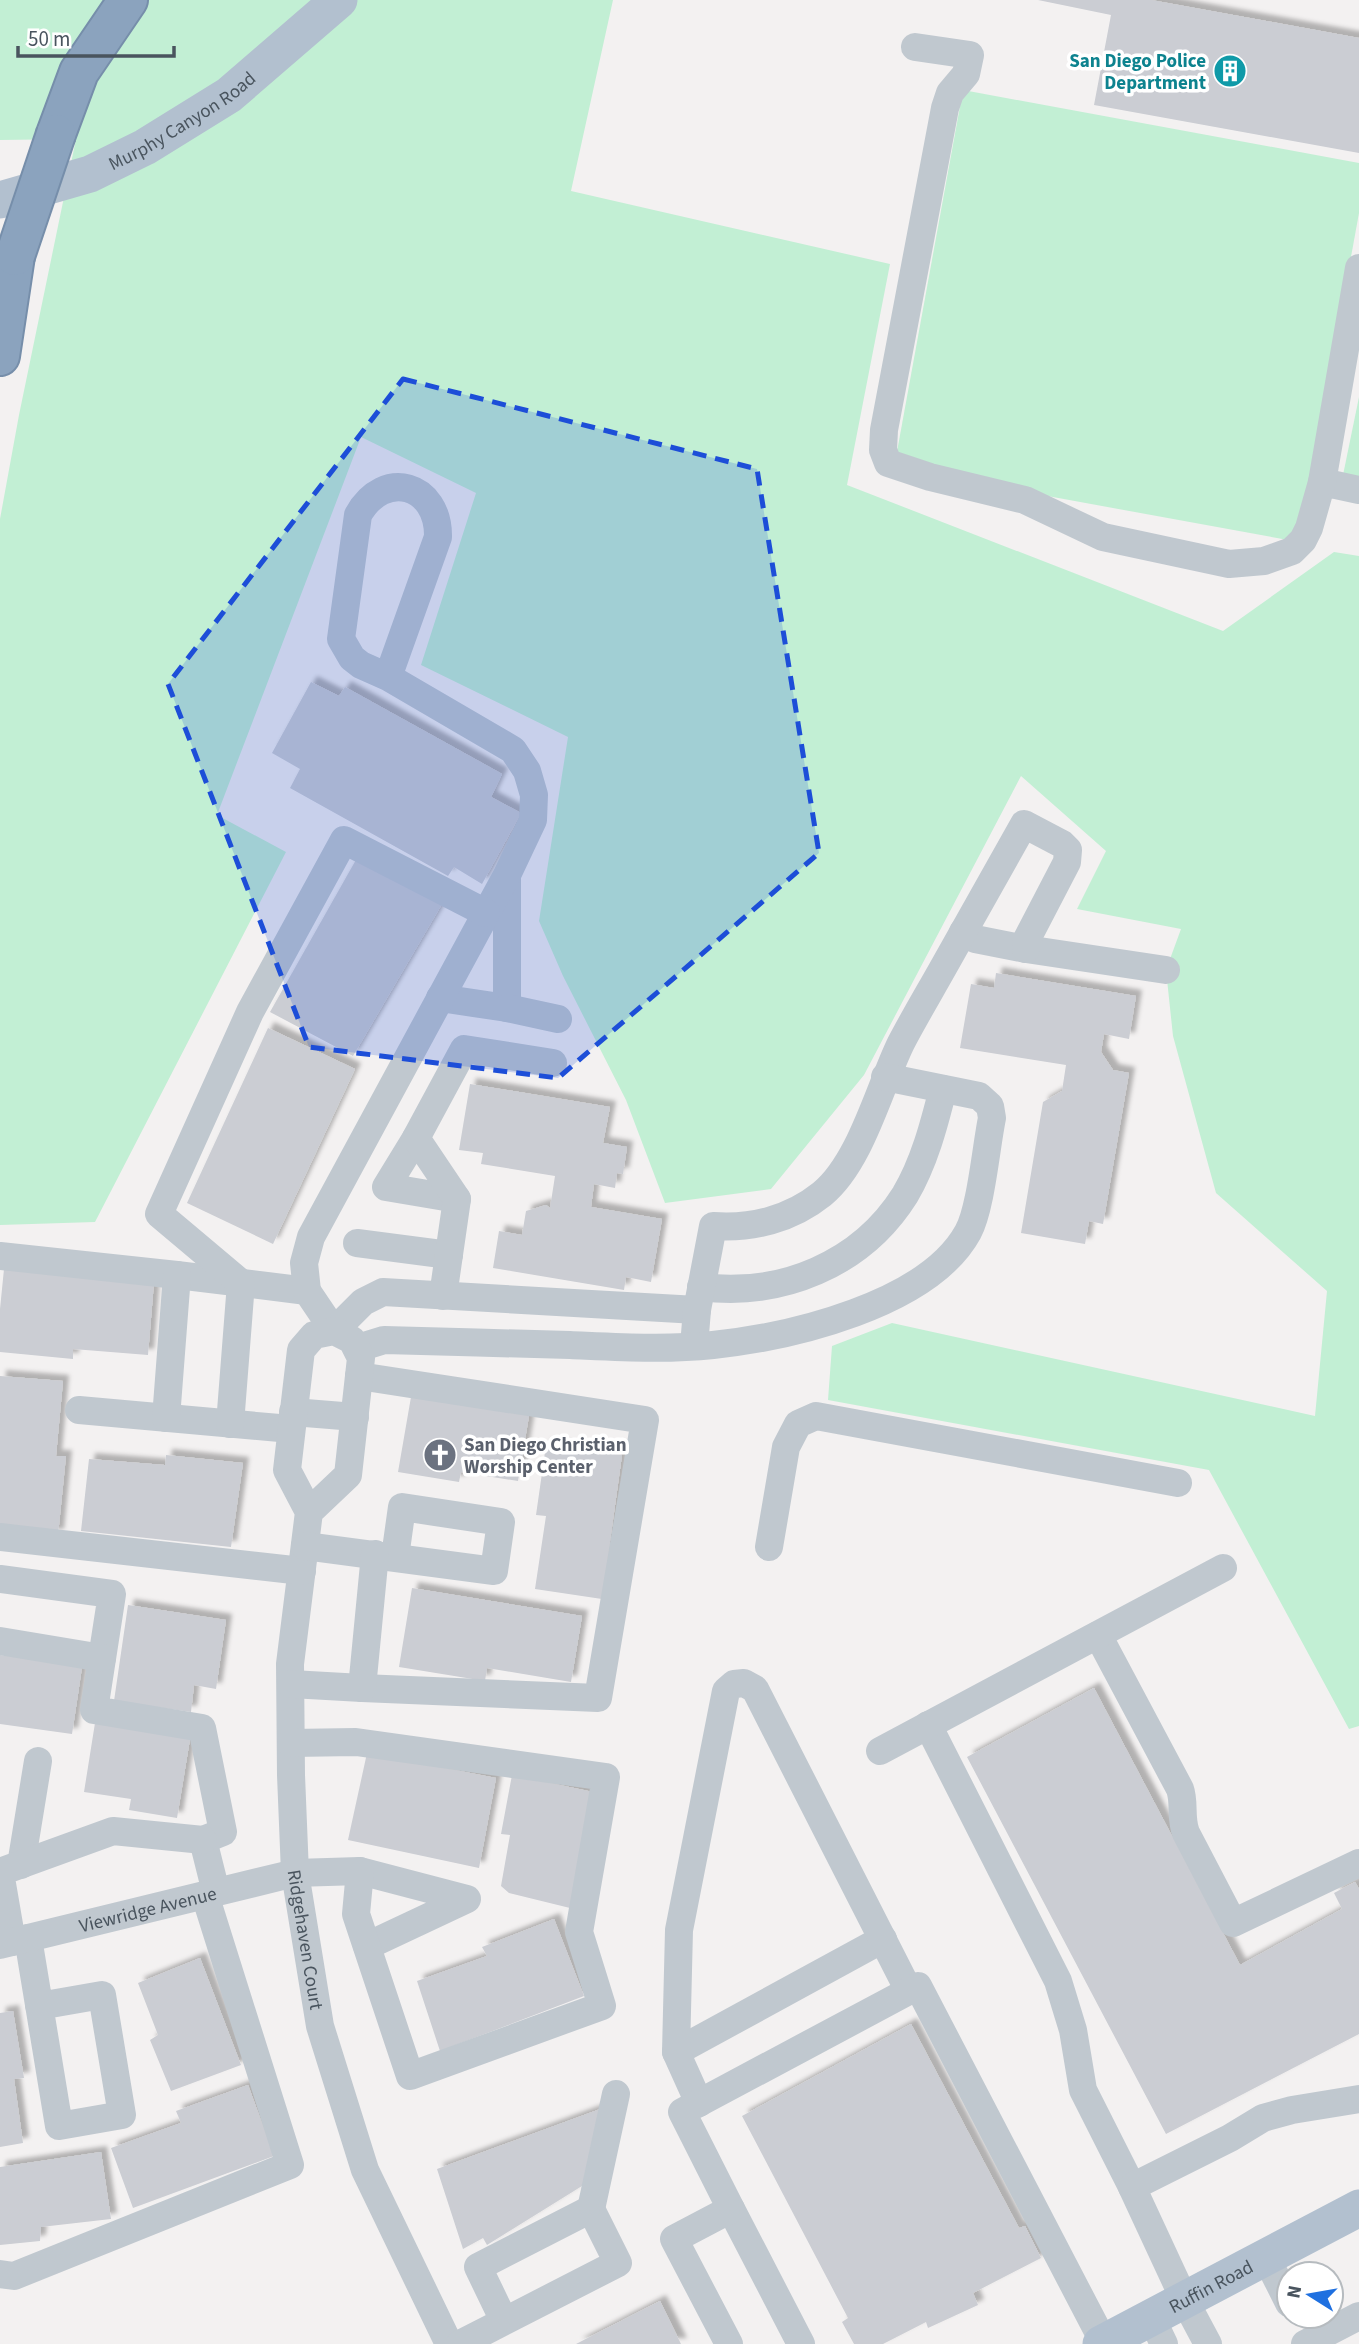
<svg xmlns="http://www.w3.org/2000/svg" width="1359" height="2344" viewBox="0 0 1359 2344" font-family="'Source Sans 3',sans-serif">
	<style>
		.green { fill: #c2efd4 }
		.building { fill: #cbcdd3; filter: url(#shadow) }
		.lines { fill: none; stroke-linecap: round; stroke-linejoin: round }
		.highway-casing { stroke: #768eaa; stroke-width: 42 }
		.minor { stroke: #c0c8cf; stroke-width: 28 }
		.major { stroke: #b2c0cf; stroke-width: 37 }
		.highway { stroke: #8ba3be; stroke-width: 38 }
		.highway-bridge-casing { stroke: #768eaa; stroke-width: 42; stroke-linecap: butt }
		.highway-bridge { stroke: #8ba3be; stroke-width: 38 }
		.marked { fill: #1d4ed8; fill-opacity: 0.2; stroke: #1d4ed8; stroke-width: 5; stroke-dasharray: 14 9; stroke-linejoin: round }
		.labels { text-anchor: middle; stroke-width: 7; stroke-linejoin: round; paint-order: stroke }
		.culture-label { font-size: 19px; font-weight: bold; fill: #0d838f; stroke: #fff; text-anchor: end }
		.street-label { font-size: 19px; fill: #49545e; stroke: #fff }
		.worship-label { font-size: 19px; font-weight: bold; fill: #5b616d; stroke: #fff; text-anchor: start }
	</style>
	<defs>
		<filter id="shadow"><feDropShadow dx="6" dy="-6" stdDeviation="2" flood-color="#0004"/></filter>
	</defs>
	<rect width="100%" height="100%" fill="#f3f1f1"/>
	<g class="green">
		<path d="M0,0h613l-42,191 319,73 -43,221 376,146 111,-79 25,4v1170l-10,3 -140,-259 -381,-70 4,-54 60,-23 423,93 12,-125 -111,-98 -43,-157 -7,-66 15,-41 -104,-20 29,-58 -85,-75 -157,299 -93,114 -106,14 -39,-103 -63,-124 -24,-55 29,-184 -147,-72 55,-172 -115,-56 -144,378 69,37 -191,370 -95,3v-706l19,-104 57,-276 -76,1z"/>
		<path d="M963,90l396,73v50l-60,329 -405,-74z"/>
		<path d="M1359,397v87l-17,-4z"/>
	</g>
	<g class="building">
		<path d="M1038,0h113l208,38v115l-265,-48 17,-90z"/>
		<path d="M311,682l28,14 6,-9 157,87 -11,23 30,16 -39,71 -28,-17 -6,9 -158,-88 10,-19 -28,-16z"/>
		<path d="M357,858l85,46 -89,152 -83,-44z"/>
		<path d="M996,973l140,23 -7,43 -25,-5 -3,18 12,18 16,3 -26,151 -14,-3 -4,23 -64,-11 22,-131 19,-11 4,-26 -106,-17 11,-64 23,4z"/>
		<path d="M268,1028l87,41 -82,175 -86,-41z"/>
		<path d="M470,1084l140,23 -7,36 24,4 -4,27 -6,-1 -2,15 -21,-4 -3,23 71,12 -11,63 -25,-5 -2,13 -131,-22 6,-37 23,4 4,-24 20,-6 4,3 5,-32 -74,-12 2,-11 -24,-3z"/>
		<path d="M4,1269l150,13 -6,73 -75,-6v10l-73,-7v-43z"/>
		<path d="M0,1376l63,5 -7,75h10l-8,79 -58,-5z"/>
		<path d="M411,1397l118,19 -11,65 -57,-9 -2,10 -61,-10z"/>
		<path d="M546,1445l76,10 -20,144 -67,-10 11,-73 -10,-1z"/>
		<path d="M166,1455l77,8 -12,84 -150,-16 8,-72 76,6z"/>
		<path d="M412,1588l170,28 -11,66 -84,-14 -2,13 -86,-14z"/>
		<path d="M128,1605l98,15 -10,69 -22,-4 -3,27 -77,-11z"/>
		<path d="M0,1655l82,12 -10,67 -72,-10z"/>
		<path d="M1094,1688l146,277 102,-56 -8,-16 21,-11 4,7v145l-193,100 -199,-377z"/>
		<path d="M95,1723l95,16 -13,79 -48,-8 2,-11 -47,-7z"/>
		<path d="M367,1753l129,25 -17,90 -131,-28z"/>
		<path d="M512,1775l81,17 -23,116 -61,-15 -8,-7 9,-51 -9,-1z"/>
		<path d="M554,1919l30,77 -144,55 -23,-70 70,-25 -5,-9z"/>
		<path d="M200,1958l41,107 -70,26 -21,-51 8,-5 -20,-52z"/>
		<path d="M13,2011l11,67 -10,1 9,64 -23,4v-134z"/>
		<path d="M911,2024l108,204 6,-2 16,32 -68,35 5,12 -50,23 -2,-6 -43,22h-29l-12,-22 6,-4 -106,-202z"/>
		<path d="M248,2085l26,71 -141,52 -22,-60 70,-25 -5,-12z"/>
		<path d="M603,2108l-13,73 -103,64 -4,-7 -20,11 -26,-80z"/>
		<path d="M101,2152l10,67 -70,8 -1,14 -40,4v-78z"/>
		<path d="M660,2301l21,43h-105z"/>
	</g>
	<g class="lines">
		<defs>
			<g id="highway">
				<path d="M56,134l23,-62 49,-72"/>
				<path d="M0,356l15,-100"/>
			</g>
		</defs>
		<use href="#highway" class="highway-casing"/>
		<g class="minor">
			<path d="M915,47l55,8 -4,19 -16,19 -5,15 -61,322 -1,20 5,13 42,14 95,23 78,37 126,27 35,-3 28,-10 11,-11 6,-12 13,-46 37,8"/>
			<path d="M1322,482l37,-214"/>
			<path d="M963,932l12,7 51,10 140,21"/>
			<path d="M440,998l67,10v-129"/>
			<path d="M507,1008l51,11"/>
			<path d="M416,1138l-30,49 71,12"/>
			<path d="M357,1243l92,12"/>
			<path d="M0,1256l177,19 130,16 27,40"/>
			<path d="M701,1287c80,10 160,-22 204,-92 19,-32 29,-70 38,-106"/>
			<path d="M307,1291l-3,-28 7,-26 196,-362 26,-55 1,-25 -7,-24 -14,-21 -125,-73 50,-140c1,-53 -54,-69 -80,-22l-17,124 11,19 9,7 27,12"/>
			<path d="M443,1296l14,-97 -41,-61 48,-89 89,14"/>
			<path d="M334,1331l29,-29 20,-10 314,18"/>
			<path d="M694,1346l3,-36 16,-84c39,3 78,-7 109,-32 39,-32 57,-106 79,-151 13,-25 28,-50 42,-75 27,-48 54,-96 81,-144l38,20 6,6 -1,12 -40,77 -1,10"/>
			<path d="M358,1348l26,-8c62,2 124,3 186,5 48,2 96,5 143,0 77,-8 215,-40 255,-113 13,-24 18,-85 24,-114l-2,-12 -11,-10 -94,-19"/>
			<path d="M359,1376l286,44 -47,278 -236,-10"/>
			<path d="M79,1410l212,19"/>
			<path d="M293,1412l62,5"/>
			<path d="M166,1418l11,-143"/>
			<path d="M230,1424l11,-141 -82,-69 91,-202 94,-172 142,73"/>
			<path id="s1" d="M309,1512l39,-37 13,-117 -9,-18 -18,-9 -20,4 -13,15 -14,120 22,42 -19,152 1,111 4,98 25,153 45,144 84,174"/>
			<path d="M0,1537l302,34"/>
			<path d="M305,1546l189,25 7,-49 -99,-15 -7,50"/>
			<path d="M769,1547l17,-100 12,-23 18,-8 362,67"/>
			<path d="M0,1579l112,15 -18,116 108,18 21,104 -20,8 13,52"/>
			<path d="M1098,1635l82,154c5,14 0,29 6,44l47,90 126,-60"/>
			<path d="M0,1641l102,17"/>
			<path d="M291,1684l71,4 13,-134"/>
			<path d="M928,1725l130,256 15,49 10,60 49,97"/>
			<path d="M880,1751l343,-183"/>
			<path d="M21,1865l17,-104"/>
			<path d="M360,1871l107,28 -100,47"/>
			<path d="M28,1938l31,188 63,-11 -20,-120 -63,11"/>
			<path d="M12,1942l-12,-70 113,-41 90,9"/>
			<path id="s2" d="M0,1945l295,-72 65,-2 -4,43 54,162 192,-70 -23,-74 27,-155 -250,-35 -65,1"/>
			<path d="M676,2052l207,-113"/>
			<path d="M699,2103l-23,-51 3,-122 47,-239 8,-7 10,-1 11,6 154,302"/>
			<path d="M591,2209l25,-115"/>
			<path d="M731,2209l70,135"/>
			<path d="M1266,2257l23,46"/>
			<path d="M0,2274l14,2 276,-111 -85,-270"/>
			<path d="M1151,2317l13,27"/>
			<path d="M460,2344l158,-81 -27,-54 -113,58 26,54"/>
			<path d="M729,2344l-55,-105 57,-30 -49,-97 236,-126 186,357"/>
			<path d="M1208,2344l-24,-45 -52,-112 98,-49 33,-20 29,-8 67,-11"/>
			<path d="M1305,2344l54,-28"/>
		</g>
		<g class="major">
			<path id="s3" d="M0,200l90,-26 55,-27 84,-52 110,-95"/>
			<path id="s4" d="M1101,2344l258,-136"/>
		</g>
		<use href="#highway" class="highway"/>
		<defs>
			<path id="highway-bridge" d="M15,256l41,-122"/>
		</defs>
		<use href="#highway-bridge" class="highway-bridge-casing"/>
		<use href="#highway-bridge" class="highway-bridge"/>
	</g>
	<path class="marked" d="M403,379l354,90 62,384 -261,225 -249,-31 -141,-363z"/>
	<defs>
		<symbol id="building-disc" viewBox="-11 -11 22 22"><circle r="9.5" fill="#0f9aa8" stroke="#fff"/><path d="M-4-6H4V6H1V3H-1V6H-4ZM-2.5-4.3h1.7v1.8h-1.7ZM.8-4.3h1.7v1.8H.8ZM-2.5-1h1.7V.8h-1.7ZM.8-1h1.7V.8H.8Z" fill="#fff"/></symbol>
		<symbol id="church-disc" viewBox="-11 -11 22 22"><circle r="9.5" fill="#6b7280" stroke="#fff"/><path d="M-1.2-6h2.4v3.5h3.3v2.4h-3.3V6h-2.4V-.1h-3.3v-2.4h3.3Z" fill="#fff"/></symbol>
	</defs>
	<g fill-rule="evenodd">
		<use href="#building-disc" x="1211" y="52" width="38" height="38"/>
		<use href="#church-disc" x="421" y="1436" width="38" height="38"/>
	</g>
	<g class="labels">
		<g class="culture-label">
			<text x="1206" y="67">San Diego Police<tspan x="1206" dy="22">Department</tspan></text>
		</g>
		<g class="street-label">
			<text dy="7" stroke="none"><textPath href="#s3" startOffset="200">Murphy Canyon Road</textPath></text>
			<text dy="7" stroke="none"><textPath href="#s2" startOffset="152">Viewridge Avenue</textPath></text>
			<text dy="7" stroke="none"><textPath href="#s1" startOffset="850">Ridgehaven Court</textPath></text>
			<text dy="7" stroke="none"><textPath href="#s4" startOffset="124">Ruffin Road</textPath></text>
		</g>
		<g class="worship-label">
			<text x="464" y="1451">San Diego Christian<tspan x="464" dy="22">Worship Center</tspan></text>
		</g>
	</g>
	<g transform="translate(1310 2295) rotate(281)"><circle r="33" fill="#ffffff" stroke="#b6bbbf" stroke-width="2"/>
	<path d="M0-5L12 26L0 18L-12 26Z" fill="#1f70e0"/>
	<text y="-10" font-size="19" font-weight="bold" text-anchor="middle" fill="#49545e">N</text>
	</g>
	<path d="M18 46v10h156v-10" fill="none" stroke="#49545e" stroke-width="3.5"/>
	<text x="28" y="46" font-size="21" fill="#49545e" stroke="#ffffff" stroke-width="5" paint-order="stroke">50 m</text>
</svg>
